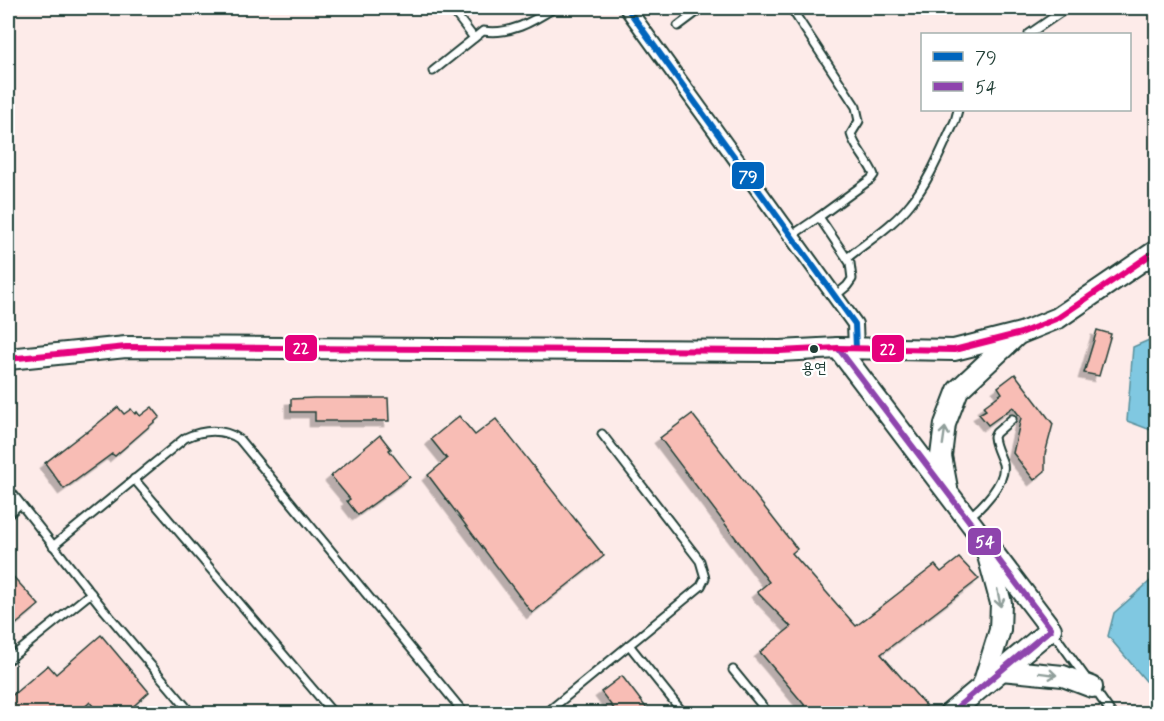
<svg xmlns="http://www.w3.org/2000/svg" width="1164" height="721" viewBox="0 0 1164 721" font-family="Mynerve,'Poor Story',sans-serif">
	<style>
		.water { fill: #80c8e1; stroke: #59909c; stroke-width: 1.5 }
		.building { fill: #f8bdb5; stroke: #1f3d34; stroke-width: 1.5; filter: url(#shadow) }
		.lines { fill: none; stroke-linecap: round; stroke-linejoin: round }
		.lane-casing { stroke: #1f3d34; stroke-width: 11 }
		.street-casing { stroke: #1f3d34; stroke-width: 18 }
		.secondary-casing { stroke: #1f3d34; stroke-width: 24 }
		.lane { stroke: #fff; stroke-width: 7 }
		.street { stroke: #fff; stroke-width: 14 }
		.secondary { stroke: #fff; stroke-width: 20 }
		.bus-1-casing { stroke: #fff; stroke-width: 10 }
		.bus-2-casing { stroke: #fff; stroke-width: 10 }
		.bus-3-casing { stroke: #fff; stroke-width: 10 }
		.bus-1 { stroke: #0065bd; stroke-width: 6 }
		.bus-2 { stroke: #8e44ad; stroke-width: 6 }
		.bus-3 { stroke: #e5007d; stroke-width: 6 }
		.oneway { stroke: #8f9e9a }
		.bus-dot { fill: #1f3d34; stroke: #fff; stroke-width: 2 }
		.labels { text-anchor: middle; stroke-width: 4.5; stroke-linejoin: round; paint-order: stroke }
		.bus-label { font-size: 16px; fill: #1f3d34; stroke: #fff }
		.line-badge { stroke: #fff; stroke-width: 2 }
		.badge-label { font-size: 16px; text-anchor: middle; font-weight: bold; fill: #fff }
	</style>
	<defs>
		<filter id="shadow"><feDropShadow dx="-5.5" dy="5.5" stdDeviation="0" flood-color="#0004"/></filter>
	</defs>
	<rect width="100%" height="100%" fill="#fdebe9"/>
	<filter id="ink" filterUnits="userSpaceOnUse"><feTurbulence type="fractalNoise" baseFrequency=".0167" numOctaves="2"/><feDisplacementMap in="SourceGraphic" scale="12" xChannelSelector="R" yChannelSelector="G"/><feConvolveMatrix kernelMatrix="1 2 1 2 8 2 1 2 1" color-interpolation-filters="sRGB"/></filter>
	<g filter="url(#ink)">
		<g class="water">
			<path d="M1156,337v95l-29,-11 6,-74z"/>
			<path d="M1156,576v117l-48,-57 6,-23z"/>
		</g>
		<g class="building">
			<path d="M1097,330l14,4 -12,42 -15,-3z"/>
			<path d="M1015,374l38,50 -8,30v17l-11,9 -21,-27 8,-35 -8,-11 -25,18 -9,-11 7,-4 -3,-3 19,-14 -4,-6z"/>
			<path d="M314,398h74l1,23h-74v-9h-24v-13z"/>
			<path d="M118,407l6,7 7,-5 4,5 2,-2 3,4 12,-9 8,10 -45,39 -3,-2 -48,35 -19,-26 40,-31 1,1z"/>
			<path d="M692,414l105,135 -5,4 64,73 79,-61 6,7 18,-14 20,21 -98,75 45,52 -10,8h-104l-52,-62 31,-25 -34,-35 12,-10 -109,-144z"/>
			<path d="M459,416l16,19 21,-16 108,137 -72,57 -104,-138 19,-16 -16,-20z"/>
			<path d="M380,435l11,14 -2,1 21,27 -52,38 -11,-14 3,-2 -19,-23z"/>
			<path d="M8,571l31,34 -31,26z"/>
			<path d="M101,635l48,57 -24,22h-26l-9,-12 -13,12h-59l-10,-12v-3l40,-34 8,9z"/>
			<path d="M622,676l29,38h-33l-17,-22z"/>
		</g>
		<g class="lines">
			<defs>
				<g id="lane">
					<path d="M451,8l23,30"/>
					<path d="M791,8l65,99 3,14 -8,13c4,15 17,26 23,41l-3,4 -52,38"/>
					<path d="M678,26l24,-18"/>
					<path d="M1029,34l38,-26"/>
					<path d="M433,71l50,-40c27,4 49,-9 71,-23"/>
					<path d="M791,236l28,-19 31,46 2,16 -5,7 -12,10"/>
					<path d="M847,258c21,-17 47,-33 64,-55 19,-23 31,-55 44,-82l3,-11"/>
					<path d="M134,479l200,235"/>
					<path d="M8,488l97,123 87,103"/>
					<path d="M8,515l12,-11"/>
					<path d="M968,518c13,-10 39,-36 35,-54 -3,-9 -8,-17 -9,-27l2,-4 16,-14"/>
					<path d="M53,546l132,-108c18,-8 37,-10 54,1l226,275"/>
					<path d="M1052,631l34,47"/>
					<path d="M629,645l55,69"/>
					<path d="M8,660l83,-67"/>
					<path d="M733,670l36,44"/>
					<path d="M1093,687l19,27"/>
					<path d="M545,714l156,-128 4,-8 -5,-17 -98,-127"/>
				</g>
				<path id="street" d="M627,8l228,316 1,24"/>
				<g id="secondary">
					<path d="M838,348l213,281 -102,85"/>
					<path d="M8,359l118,-12 654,4 58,-3 116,2 67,-17 37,-15 98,-67"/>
					<path d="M947,488l-6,-32 4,-32 13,-34 58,-54"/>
					<path d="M1001,670l62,6 29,11"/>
					<path d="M983,685l17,-55 1,-27 -14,-51"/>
				</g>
			</defs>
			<use href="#lane" class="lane-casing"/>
			<use href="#street" class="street-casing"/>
			<use href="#secondary" class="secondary-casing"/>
			<use href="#lane" class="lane"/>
			<use href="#street" class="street"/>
			<use href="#secondary" class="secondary"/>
			<defs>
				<path id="bus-1" d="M627,8l228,316 1,24"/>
				<path id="bus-2" d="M838,348l213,281 -102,85"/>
				<path id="bus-3" d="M8,359l118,-12 654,4 58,-3 116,2 67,-17 37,-15 98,-67"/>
			</defs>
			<use href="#bus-1" class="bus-1-casing"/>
			<use href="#bus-2" class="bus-2-casing"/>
			<use href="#bus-3" class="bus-3-casing"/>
			<use href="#bus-1" class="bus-1"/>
			<use href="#bus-2" class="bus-2"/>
			<use href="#bus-3" class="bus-3"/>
		</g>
		<defs><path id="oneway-shaft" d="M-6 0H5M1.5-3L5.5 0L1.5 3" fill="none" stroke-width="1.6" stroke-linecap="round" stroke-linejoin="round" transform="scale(1.5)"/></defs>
		<g class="oneway">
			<use href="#oneway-shaft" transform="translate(944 436) rotate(-82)"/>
			<use href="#oneway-shaft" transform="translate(999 598) rotate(79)"/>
			<use href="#oneway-shaft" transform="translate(1048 674) rotate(7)"/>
		</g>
	</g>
	<circle class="bus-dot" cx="814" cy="349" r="5"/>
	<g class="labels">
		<g class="bus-label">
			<text x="814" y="373">용연</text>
		</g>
	</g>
	<g class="line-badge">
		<rect x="731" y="161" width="34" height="29" rx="6" fill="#0065bd"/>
		<rect x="284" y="334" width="34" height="28" rx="6" fill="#e5007d"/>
		<rect x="871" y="334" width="34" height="29" rx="6" fill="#e5007d"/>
		<rect x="967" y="527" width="35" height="29" rx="6" fill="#8e44ad"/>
	</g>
	<g class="badge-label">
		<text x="748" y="182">79</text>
		<text x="301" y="354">22</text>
		<text x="888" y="355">22</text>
		<text x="985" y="547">54</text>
	</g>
	<rect width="1164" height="721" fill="none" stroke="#fff" stroke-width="30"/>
	<rect x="15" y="15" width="1134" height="691" fill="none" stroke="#1f3d34" stroke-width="2" filter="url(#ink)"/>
	<rect x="921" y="33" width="210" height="78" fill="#ffffff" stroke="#a5b1ae" stroke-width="1.5"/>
	<rect x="933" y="52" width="30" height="9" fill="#0065bd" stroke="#a5b1ae" stroke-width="1.5"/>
	<text x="975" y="63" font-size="18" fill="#1f3d34">79</text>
	<rect x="933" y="82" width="30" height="9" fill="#8e44ad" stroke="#a5b1ae" stroke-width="1.5"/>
	<text x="975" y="93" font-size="18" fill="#1f3d34">54</text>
</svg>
